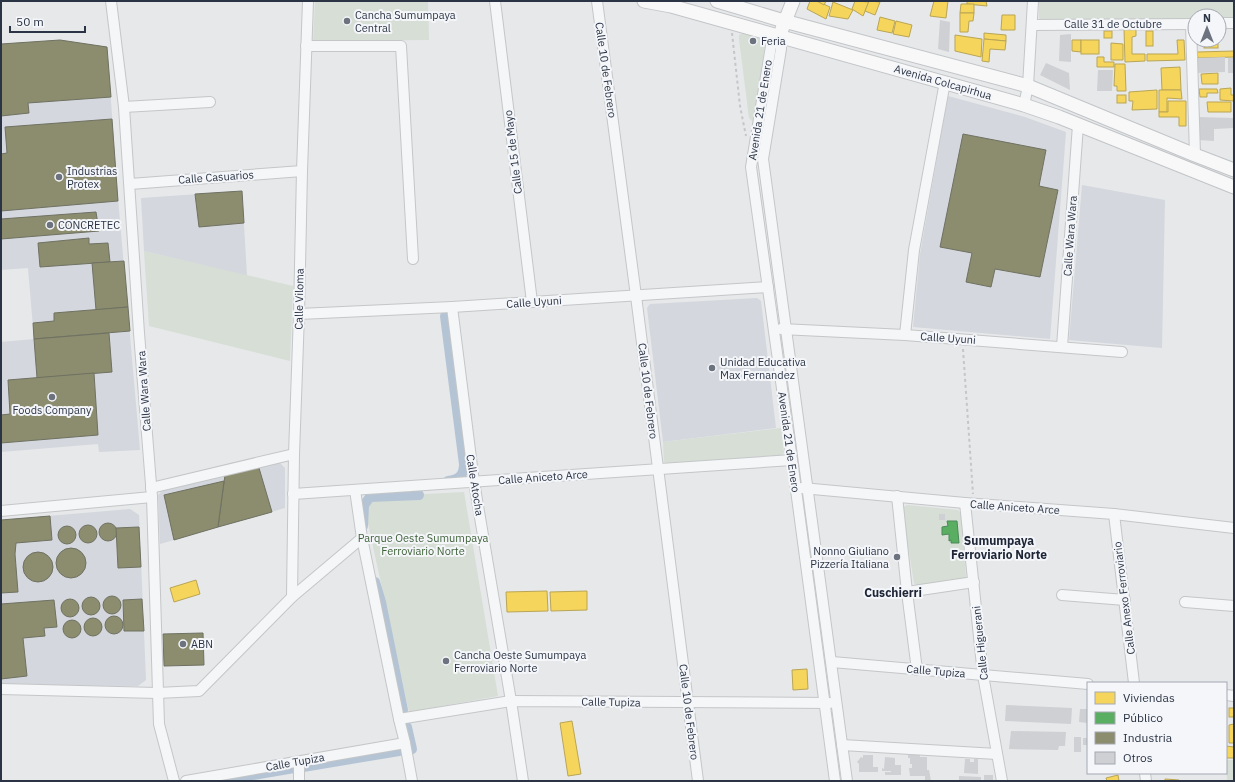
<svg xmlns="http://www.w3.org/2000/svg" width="1235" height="782" viewBox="0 0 1235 782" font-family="'IBM Plex Sans',sans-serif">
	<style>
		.built { fill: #d4d7dd }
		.green { fill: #d6ded6 }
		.homes { fill: #f6d55c; stroke: #b9a555 }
		.public { fill: #5aae61; stroke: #4c8959 }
		.industry { fill: #8c8c6e; stroke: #6f7262 }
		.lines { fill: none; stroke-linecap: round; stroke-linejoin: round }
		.canal { stroke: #b4c4d5; stroke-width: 10 }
		.building { fill: #ced0d3 }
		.minor-casing { stroke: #c4c6c8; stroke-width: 12 }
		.major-casing { stroke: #c2c5c8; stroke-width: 15 }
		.path { stroke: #c5c6ca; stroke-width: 2; stroke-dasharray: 3 3; stroke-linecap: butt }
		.minor { stroke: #f5f6f7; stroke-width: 10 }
		.major { stroke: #f8f8f8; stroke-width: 13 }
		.poi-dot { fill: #6c737f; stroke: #f4f6f9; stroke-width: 1.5 }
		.labels { text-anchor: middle; stroke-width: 4; stroke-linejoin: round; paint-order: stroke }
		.poi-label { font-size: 11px; fill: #2b3445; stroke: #f4f6f9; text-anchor: start }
		.street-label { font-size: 11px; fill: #2b3445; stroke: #f4f6f9 }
		.park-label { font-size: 11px; fill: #3f6138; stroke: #f4f6f9 }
		.neighbourhood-label { font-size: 12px; font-weight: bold; fill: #1d2536; stroke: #f4f6f9 }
	</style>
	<rect width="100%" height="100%" fill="#e6e8ea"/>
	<g class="built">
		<path d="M60,40l47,7 12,163 21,240 -41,2 -1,-8 -97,8v-110l33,-3 -6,-71 -27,2v-226z"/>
		<path d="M948,96l77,21 41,15 -16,207 -137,-12 7,-73z"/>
		<path d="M1082,185l83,15 -3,148 -93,-8z"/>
		<path d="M242,191l5,85 -103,-25 -3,-53z"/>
		<path d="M757,298l4,3 15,127 -113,14 -16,-134 3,-4z"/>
		<path d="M279,462l6,6v40l-125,36 -2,-49 7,-7z"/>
		<path d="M130,509l9,6 7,165 -8,6 -137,-1v-165z"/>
	</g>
	<g class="green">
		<path d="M315,1h113l1,39 -116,1z"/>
		<path d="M1039,1h195v18h-15v-3h-24v3l-155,1 -1,-3z"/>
		<path d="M743,33l17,6 5,5 -11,74 -2,3 -3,-3 -10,-79v-4z"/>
		<path d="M144,251l149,35 -3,75 -141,-35z"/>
		<path d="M781,428l3,25 -3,2 -114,8 -3,-1 -1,-20z"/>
		<path d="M464,492l34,204 -89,16 -45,-207 6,-8z"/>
		<path d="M907,505l51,5 3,4 5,63 -5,5 -45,3 -2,-2 -12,-75z"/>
		<path d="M1226,760h8v21h-7z"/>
	</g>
	<g class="homes">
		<path d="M810,1h7l13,6 -4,12 -19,-10z"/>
		<path d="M817,1h9l-2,4z"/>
		<path d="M855,1l14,1 -6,14 -11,-7z"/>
		<path d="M869,1l11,1 -5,13 -10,-4z"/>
		<path d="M934,1h14l-2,17 -16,-2z"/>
		<path d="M967,1h19l1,5 -20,-2z"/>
		<path d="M833,2l20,8 -5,9 -19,-3z"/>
		<path d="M961,4h13v9h-14z"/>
		<path d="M960,13h14l-1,8h-4l-1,11h-8z"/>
		<path d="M1002,15h13v15h-14z"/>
		<path d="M880,17l15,4 -3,12 -15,-3z"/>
		<path d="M896,21l16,4 -3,12 -16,-3z"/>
		<path d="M1124,29h12v7l-4,1v17h13v7l-20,1z"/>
		<rect x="1104" y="31" width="8" height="7"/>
		<rect x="1146" y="31" width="7" height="15"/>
		<path d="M984,33l22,2v6l-22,-2z"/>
		<path d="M955,35l27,4 -1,18 -26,-6z"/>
		<path d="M984,39l22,2 -1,9 -15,-1 -1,13 -7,-1z"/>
		<path d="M1072,40h9v12l-9,-1z"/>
		<rect x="1081" y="40" width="18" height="14"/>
		<path d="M1177,40h7l1,20 -38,1v-7h31z"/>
		<rect x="1204" y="40" width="14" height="8"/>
		<path d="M1111,43l12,1v16h-12z"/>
		<path d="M1234,51v6l-36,1 -1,-6z"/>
		<path d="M1097,57h7v5h10v5h-17z"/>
		<path d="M1115,64h10l1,27h-9v-5h-3z"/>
		<path d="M1180,67l1,23h-19l-1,-22z"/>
		<path d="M1218,73v11h-16l-1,-10z"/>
		<path d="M1231,88v7h3v6l-14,-1v-11z"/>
		<path d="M1199,89h18l1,4h-11v4h-7z"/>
		<path d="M1157,90v19l-25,1 1,-9h-4v-9z"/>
		<path d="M1159,90h22l1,9 -15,-1v14h-8z"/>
		<rect x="1117" y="95" width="9" height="8"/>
		<path d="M1168,101h18v25h-7v-9h-20v-5h9z"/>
		<path d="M1207,102h24v10h-23z"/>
		<path d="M196,580l4,14 -26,8 -4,-14z"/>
		<path d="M547,591l1,20 -41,1 -1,-20z"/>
		<path d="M587,591v19l-36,1 -1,-19z"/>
		<path d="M807,669l1,20 -15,1 -1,-20z"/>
		<rect x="1229" y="708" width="5" height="9"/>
		<path d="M572,721l9,53 -13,2 -8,-53z"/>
		<path d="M1234,724v19h-5v-18z"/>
		<path d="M1226,746l8,1v11h-8z"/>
		<path d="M1118,775l1,6h-12l-1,-3z"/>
		<path d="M1165,779l14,1v1h-14z"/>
	</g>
	<path class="public" d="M947,521h10l2,22h-8v-3l-2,1v-7l-7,1v-8l6,-1z"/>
	<g class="industry">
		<path d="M60,40l47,7 4,50 -83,6 1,10 -28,3v-72z"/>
		<path d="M112,119l6,82 -117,10v-57l6,-1 -2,-26z"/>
		<path d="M963,134l83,16 -7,36 19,4 -18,87 -45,-8 -4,18 -25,-5 6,-29 -32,-6z"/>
		<path d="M242,191l2,32 -45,4 -4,-33z"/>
		<path d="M96,212l3,19 -98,8v-20z"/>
		<path d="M89,238v6l19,-1 2,19 -70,5 -2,-24z"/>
		<path d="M124,261l4,46 -32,3 -4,-47z"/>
		<path d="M128,307l2,24 -96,8 -1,-16 21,-2v-8z"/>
		<path d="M109,333l3,39 -75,6 -3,-39z"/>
		<path d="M94,373l4,62 -97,8v-28l9,-1 -2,-34z"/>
		<path d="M259,468l13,44 -54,15 7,-52z"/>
		<path d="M224,481l-6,46 -44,13 -10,-45z"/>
		<path d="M50,516l2,24 -36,3 -1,11 3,38 -17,1v-73z"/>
		<circle cx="108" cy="532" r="9"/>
		<circle cx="88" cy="534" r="9"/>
		<circle cx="67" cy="535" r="9"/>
		<path d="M139,527l2,40 -23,1 -2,-40z"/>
		<circle cx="71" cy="563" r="15"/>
		<circle cx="38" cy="567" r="15"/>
		<circle cx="112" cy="605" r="9"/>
		<circle cx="91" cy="606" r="9"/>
		<path d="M142,599l2,32h-20l-1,-31z"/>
		<circle cx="70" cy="608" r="9"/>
		<path d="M54,600l3,27 -13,1 1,8 -22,2 4,38 -26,3v-75z"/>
		<circle cx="114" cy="625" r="9"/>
		<circle cx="93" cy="627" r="9"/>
		<circle cx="72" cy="629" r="9"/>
		<path d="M203,633l1,32 -40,1 -1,-32z"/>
	</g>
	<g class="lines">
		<g class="canal">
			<path d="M445,316l19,148c0,11 -5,16 -16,17"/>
			<path d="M363,526l1,-21 6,-8 49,-2"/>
			<path d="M375,582l6,20 22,108"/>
			<path d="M407,727l5,22"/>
			<path d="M303,767l96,-16"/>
			<path d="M218,781l76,-13"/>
		</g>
	</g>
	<g class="building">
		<path d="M940,20l10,2 -1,30 -11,-3z"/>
		<path d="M1071,34v28l-12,-1 1,-26z"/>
		<path d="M1225,57v15l-29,1 -1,-15z"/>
		<rect x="1228" y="58" width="6" height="15"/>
		<path d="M1046,63l23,10 1,17 -30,-15z"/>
		<path d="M1098,70h15l-1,21h-15z"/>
		<path d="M1196,117l38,1v10l-20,1v12l-16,-1z"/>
		<rect x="939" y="514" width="6" height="6"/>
		<path d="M1006,705l66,3 -1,16 -66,-3z"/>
		<path d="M1080,709h8v14l-9,-1z"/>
		<path d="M1011,731l55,1 -1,14h-6l-1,4 -49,-1z"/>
		<rect x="1074" y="737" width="7" height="15"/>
		<rect x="1083" y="738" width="5" height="7"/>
		<path d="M863,755h10v12h5v5h-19v-8l-2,-2 4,-5 2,1z"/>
		<path d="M908,755h12v2h7v13h2l2,11h-6v-5h-15l-1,-8h3v-4h-2v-6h-2z"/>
		<path d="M885,757l10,1v7h6v10h-16v-3h6v-7v6h-9v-3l2,1z"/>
		<path d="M965,759h5v3h4v-3h4v15l-14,-1z"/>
		<rect x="984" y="775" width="9" height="6"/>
		<path d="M959,776l22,1v4h-22z"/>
	</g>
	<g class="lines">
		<defs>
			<g id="minor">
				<path d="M111,1l13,106 15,226 13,164 7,227 15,57"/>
				<path d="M495,1l37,301"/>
				<path d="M597,1l39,295 62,485"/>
				<path d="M1219,23h15"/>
				<path d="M1191,24l4,131"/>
				<path d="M1032,25l163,-1"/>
				<path d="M780,37l-9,9 -20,121 41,293 43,321"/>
				<path d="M780,37l1,12 -18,110 84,622"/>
				<path d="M306,46h95l12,213"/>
				<path d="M1024,105l4,-19 5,-85"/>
				<path d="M124,107l86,-5"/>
				<path d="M130,184l172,-13"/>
				<path d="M452,307l22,175 37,219 12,80"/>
				<path d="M299,314l153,-7 316,-20"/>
				<path d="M781,329l124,6 217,17"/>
				<path d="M905,335l9,-85 31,-168"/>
				<path d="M1062,347l16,-222"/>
				<path d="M151,488l143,-34"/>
				<path d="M802,488l163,15 149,11 120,14"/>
				<path d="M355,490l7,48 37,181 6,24 7,38"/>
				<path d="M293,494l499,-34"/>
				<path d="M897,496l10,96 10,78"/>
				<path d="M965,503l18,172 19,106"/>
				<path d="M1,511l151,-14"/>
				<path d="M1114,514l20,169"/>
				<path d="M907,592l67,-10"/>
				<path d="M1062,595l63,5"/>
				<path d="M292,597l2,-143 5,-140 3,-143 6,-170"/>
				<path d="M1185,602l49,4"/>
				<path d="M832,662l256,22"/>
				<path d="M1,689l156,4 42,-2 93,-94 70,-59"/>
				<path d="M1226,695l8,1"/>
				<path d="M399,719l112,-18 319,2"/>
				<path d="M842,745l155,9"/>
				<path d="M299,762v19"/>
				<path d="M1145,773l1,8"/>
				<path d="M186,781l219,-38"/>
			</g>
			<g id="major">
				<path d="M644,1l27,5 353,99 35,12 175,70"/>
				<path d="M717,1l67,20 244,65 167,69 39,15"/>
				<path d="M782,29l11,-28"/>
			</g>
		</defs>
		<use href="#minor" class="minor-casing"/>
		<use href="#major" class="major-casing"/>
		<g class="path">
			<path d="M732,33l8,73 6,30"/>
			<path d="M963,349l10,145"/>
		</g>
		<use href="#minor" class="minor"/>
		<use href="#major" class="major"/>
	</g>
	<g class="poi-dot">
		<circle cx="347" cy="21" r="4"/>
		<circle cx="753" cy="41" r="4"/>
		<circle cx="59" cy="177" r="4"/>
		<circle cx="50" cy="225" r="4"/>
		<circle cx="712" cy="368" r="4"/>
		<circle cx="52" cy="397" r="4"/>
		<circle cx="897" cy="557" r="4"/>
		<circle cx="183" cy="644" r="4"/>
		<circle cx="446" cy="661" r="4"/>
	</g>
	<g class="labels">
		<g class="poi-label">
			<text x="355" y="19">Cancha Sumumpaya<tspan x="355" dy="13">Central</tspan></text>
			<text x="761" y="45">Feria</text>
			<text x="67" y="175">Industrias<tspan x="67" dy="13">Protex</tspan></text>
			<text x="58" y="229">CONCRETEC</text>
			<text x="720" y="366">Unidad Educativa<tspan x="720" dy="13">Max Fernandez</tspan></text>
			<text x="52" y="414" text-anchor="middle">Foods Company</text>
			<text x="889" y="555" text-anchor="end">Nonno Giuliano<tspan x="889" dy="13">Pizzería Italiana</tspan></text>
			<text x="191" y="648">ABN</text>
			<text x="454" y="659">Cancha Oeste Sumumpaya<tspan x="454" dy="13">Ferroviario Norte</tspan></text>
		</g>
		<g class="street-label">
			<text x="1113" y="28">Calle 31 de Octubre</text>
			<text transform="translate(606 70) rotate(82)" y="4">Calle 10 de Febrero</text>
			<text transform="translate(943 82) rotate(16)" y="4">Avenida Colcapirhua</text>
			<text transform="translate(760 110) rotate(-81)" y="4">Avenida 21 de Enero</text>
			<text transform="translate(513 152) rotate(-97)" y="4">Calle 15 de Mayo</text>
			<text transform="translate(216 177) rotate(-4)" y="4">Calle Casuarios</text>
			<text transform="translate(1070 236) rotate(-86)" y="4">Calle Wara Wara</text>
			<text transform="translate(299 299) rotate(-89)" y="4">Calle Viloma</text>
			<text transform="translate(534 302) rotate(-4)" y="4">Calle Uyuni</text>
			<text transform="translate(948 338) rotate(4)" y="4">Calle Uyuni</text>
			<text transform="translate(144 391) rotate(-94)" y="4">Calle Wara Wara</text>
			<text transform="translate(648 391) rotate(83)" y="4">Calle 10 de Febrero</text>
			<text transform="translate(789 442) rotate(82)" y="4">Avenida 21 de Enero</text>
			<text transform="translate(543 477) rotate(-4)" y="4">Calle Aniceto Arce</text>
			<text transform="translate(475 485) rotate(81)" y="4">Calle Atocha</text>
			<text transform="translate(1015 507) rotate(4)" y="4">Calle Aniceto Arce</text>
			<text transform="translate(1124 598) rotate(-97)" y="4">Calle Anexo Ferroviario</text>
			<text transform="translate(980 643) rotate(-96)" y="4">Calle Higuerani</text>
			<text transform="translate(936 671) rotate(5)" y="4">Calle Tupiza</text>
			<text transform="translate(611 702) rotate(1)" y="4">Calle Tupiza</text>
			<text transform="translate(689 712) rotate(83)" y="4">Calle 10 de Febrero</text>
			<text transform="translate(295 762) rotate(-10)" y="4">Calle Tupiza</text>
		</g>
		<g class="park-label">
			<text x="423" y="542">Parque Oeste Sumumpaya<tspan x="423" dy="13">Ferroviario Norte</tspan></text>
		</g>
		<g class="neighbourhood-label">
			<text x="999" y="545">Sumumpaya<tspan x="999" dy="14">Ferroviario Norte</tspan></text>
			<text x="893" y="597">Cuschierri</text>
		</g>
	</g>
	<rect width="1235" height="782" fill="none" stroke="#2b3445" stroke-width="4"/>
	<rect x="1087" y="682" width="140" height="92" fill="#f4f6f9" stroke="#a4a8b1"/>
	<rect x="1095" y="692" width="20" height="12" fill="#f6d55c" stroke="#a4a8b1"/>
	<text x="1123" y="702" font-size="12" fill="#2b3445">Viviendas</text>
	<rect x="1095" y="712" width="20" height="12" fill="#5aae61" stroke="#a4a8b1"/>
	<text x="1123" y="722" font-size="12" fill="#2b3445">Público</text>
	<rect x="1095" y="732" width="20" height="12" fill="#8c8c6e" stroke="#a4a8b1"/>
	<text x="1123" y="742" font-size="12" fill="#2b3445">Industria</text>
	<rect x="1095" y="752" width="20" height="12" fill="#ced0d3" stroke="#a4a8b1"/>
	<text x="1123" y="762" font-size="12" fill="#2b3445">Otros</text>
	<g transform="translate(1207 28)"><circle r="19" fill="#f4f6f9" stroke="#a4a8b1"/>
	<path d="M0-3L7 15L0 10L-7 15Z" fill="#6c737f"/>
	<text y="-6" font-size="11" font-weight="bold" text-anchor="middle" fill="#2b3445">N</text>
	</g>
	<path d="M10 26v6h75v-6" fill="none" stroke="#2b3445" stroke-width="2"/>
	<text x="16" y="26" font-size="12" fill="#2b3445" stroke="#f4f6f9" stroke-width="3" paint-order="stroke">50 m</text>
</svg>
